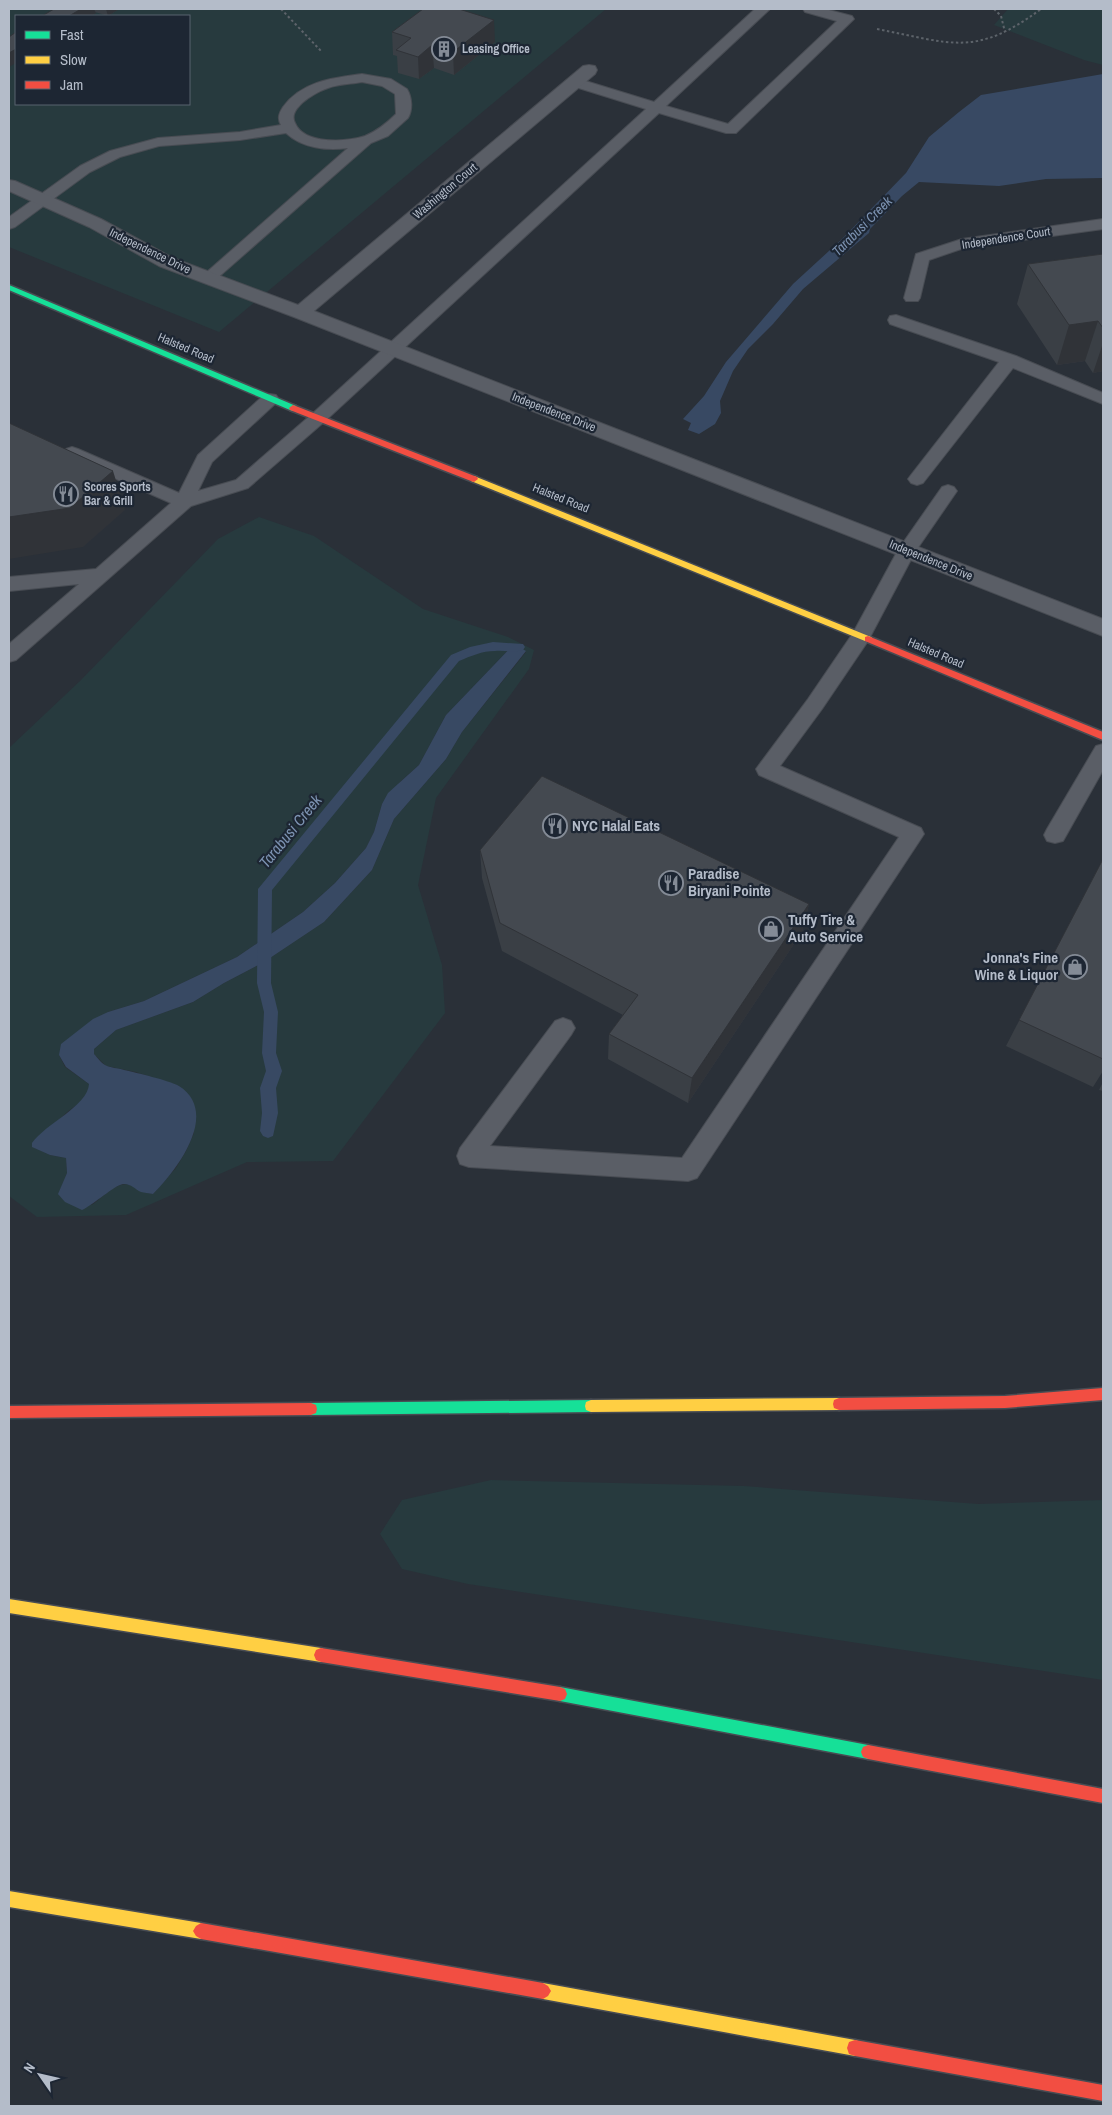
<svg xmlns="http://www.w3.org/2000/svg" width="1112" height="2115" viewBox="0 0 1112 2115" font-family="'Archivo Narrow',sans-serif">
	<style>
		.green { fill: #273a3e; fill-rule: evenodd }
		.water { fill: #384963 }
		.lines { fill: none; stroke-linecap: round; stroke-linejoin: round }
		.stream { fill: #384963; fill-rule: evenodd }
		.lane-casing { stroke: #484c53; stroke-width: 2 }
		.street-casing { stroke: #484c53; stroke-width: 2 }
		.fast-casing { stroke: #484c53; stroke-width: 3 }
		.slow-casing { stroke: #484c53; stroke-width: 3 }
		.jam-casing { stroke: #484c53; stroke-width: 3 }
		.path { stroke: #5d636a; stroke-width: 2; stroke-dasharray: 2.5 2.5; stroke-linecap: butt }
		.lane { fill: #5a5e66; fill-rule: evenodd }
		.street { fill: #5a5e66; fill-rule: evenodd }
		.fast { fill: #16e098; fill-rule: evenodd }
		.slow { fill: #ffcf43; fill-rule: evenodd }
		.jam { fill: #f24e42; fill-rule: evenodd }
		.wall { fill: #3a3f45 }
		.shaded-wall { fill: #303338 }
		.building { fill: #444950; stroke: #303338 }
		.labels { text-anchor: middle; stroke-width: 4.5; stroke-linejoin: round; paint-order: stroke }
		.far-poi-label { font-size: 12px; font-weight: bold; fill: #b4bcc9; stroke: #1d2633; text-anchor: start }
		.far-street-label { font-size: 12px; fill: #b4bcc9; stroke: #1d2633 }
		.far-water-label { font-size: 14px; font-style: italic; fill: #7c92b1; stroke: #1d2633 }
		.poi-label { font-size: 15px; font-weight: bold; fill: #b4bcc9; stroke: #1d2633; text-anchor: start }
		.water-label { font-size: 16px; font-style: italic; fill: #7c92b1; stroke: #1d2633 }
	</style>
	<rect width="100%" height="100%" fill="#2a3038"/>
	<g class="green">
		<path d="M9,9h597l-387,323 -210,-85zM16,16h173v88h-173z"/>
		<path d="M1008,9h95v56l-19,-5 -90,-35z"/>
		<path d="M259,517l55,19 109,73 85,28 26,13 -5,19 -93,129 -18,87 24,80 3,48 -112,148 -86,1 -121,53 -89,2 -28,-21v-448l71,-67 138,-142zM514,644l12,8 -64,80 -16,27 -52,60 -22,51 -48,52 -60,40 -40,21 -31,19 -77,28 -22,19v5l12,12 30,6 43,14 12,13 3,8v26l-8,18 -10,17 -23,26c-12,-2 -13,-5 -23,-9 -13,-5 -28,13 -38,20l-33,-11 8,-21 -1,-15 -16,-3 -17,-8 34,-35 14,-10 8,-11v-7l-24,-17 -6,-12 49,-43 36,-11 93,-44 66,-45 32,-29 31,-35 8,-16 8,-28 19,-23 18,-16 27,-50z"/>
		<path d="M491,1480l253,6 234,18 125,-4v180l-635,-96 -66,-15 -22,-35 22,-34z"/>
	</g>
	<g class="water">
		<path d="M1103,74v104l-57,1 -47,7 -80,-4 -17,14 -32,33 -1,4 -66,56 -30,35 -25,25 -15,22 -13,30 1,12 -6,11 -16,10 -11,-4 3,-7 -8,-4 21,-23 22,-34 67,-78 49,-45 64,-66 23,-36 30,-25 22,-17z"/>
		<path d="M514,644l12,7 -64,81 -16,27 -52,60 -22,51 -48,52 -60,40 -40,21 -31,19 -77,28 -22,19v5c4,4 7,9 11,11 5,3 13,3 19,5 13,3 44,10 55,16 42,27 -3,85 -26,108 -4,-1 -9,-1 -12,-2 -6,-3 -11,-9 -18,-8 -8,1 -30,21 -41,26l-17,-8 -7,-8 9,-21 -1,-15 -16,-3 -18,-8v-4c13,-19 56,-37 57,-59l-23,-17 -7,-12 2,-11 32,-25 15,-7 36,-11 93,-44 66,-45 32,-29 31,-35 8,-16 8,-28 6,-11 31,-28 27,-50z"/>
	</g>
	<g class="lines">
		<path class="stream" d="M493,642l30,2 2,3 -2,3c-9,3 -19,0 -28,1 -13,0 -24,5 -36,10l-187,229 -1,93 7,29 -2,41 6,18 -6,17 2,25 -5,23 -5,2 -5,-2 -3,-5 2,-18 -2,-25 6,-17 -4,-18 2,-41 -7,-29 1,-94 193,-234 19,-8z"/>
		<defs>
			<g id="lane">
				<path d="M755,9h15l-104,97 62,18 109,-103 -32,-9 -2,-3h22l27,7 2,3 -118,114h-10l-67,-20 -335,309 -76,66 -57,18 -175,154 -7,2v-18l70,-60 -70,7v-14l87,-8 75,-66 -105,-46 -3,-4 3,-4 6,-2 6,2 101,44 19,-38 66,-60 6,-1 6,1 3,4 -3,4 -64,59 -14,29 38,-11 76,-66 334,-305 -77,-24 -2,-3 2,-3h10l75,23z"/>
				<path d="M362,74l29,5 16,10c5,8 6,21 1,29l-20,18 -17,7 -157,138h-12l-2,-3 148,-130c-21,3 -46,0 -62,-15l-46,7 -81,6 -39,11 -30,15 -75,55 -6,2v-12l71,-51 30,-15 48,-13 82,-6 41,-7c-4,-7 -2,-12 2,-18 19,-26 50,-29 79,-33zM362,82l20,4 13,8 1,20c-9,9 -19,17 -31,22 -19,6 -61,9 -70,-13 -4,-8 1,-14 7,-20 7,-6 17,-12 26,-15 11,-4 23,-4 34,-6z"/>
				<path d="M1103,219v10l-139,19 -35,12 -9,38 -2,3h-12l-2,-3 12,-44 46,-15z"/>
				<path d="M896,315l120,41 87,37v11l-90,-36 -90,115 -6,2 -6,-2 -3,-4 3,-4 88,-113 -109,-38 -2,-4 2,-4z"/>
				<path d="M948,485l6,2 3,4 -42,61 -47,89 -46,68 -42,57 141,62 3,6 -227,344 -9,3 -219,-14 -9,-3 -3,-8 3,-8 95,-127 8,-3 8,3 4,7 -4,7 -81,111 192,12 217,-321 -140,-62 -3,-6 52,-70 45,-66 45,-83 44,-63z"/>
				<path d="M1103,744v26l-40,71 -8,2 -8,-2 -3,-6 3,-6 49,-83z"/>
			</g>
			<path id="street" d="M589,65l6,1 2,4 -2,4 -281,237 789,308v17l-809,-319 -135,-51 -70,-39 -80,-36v-11l6,1 86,38 72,39 125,47 285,-239z"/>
			<g id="fast">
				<path d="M9,285l287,121 1,2 -4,3 -3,-1 -281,-120z"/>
				<path d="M591,1400l5,2 1,4 -1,4 -5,2 -280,3 -5,-2 -1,-4 1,-4 5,-2z"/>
				<path d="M560,1687l308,58 5,2 2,5 -2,5 -5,2 -308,-58 -5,-2 -2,-5 2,-5z"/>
			</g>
			<g id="slow">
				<path d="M474,476l397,161 2,2 -2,2h-6l-394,-160v-4z"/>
				<path d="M839,1398l5,2 1,4 -1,4 -5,2 -248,2 -5,-2 -1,-4 1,-4 5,-2z"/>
				<path d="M9,1599l312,49 5,2 2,5 -2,5 -5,2 -312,-49z"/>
				<path d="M9,1891l192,32 5,3 3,5 -3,5 -5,3 -192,-32z"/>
				<path d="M543,1983l312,57 6,2 2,6 -2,6 -6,2 -312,-57 -5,-3 -3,-5 3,-5z"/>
			</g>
			<g id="jam">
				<path d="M293,405l184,72 1,2 -4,3 -3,-1 -181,-71 -1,-2z"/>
				<path d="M868,636l235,96v8l-238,-99v-4z"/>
				<path d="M1103,1388v12l-98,8 -166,2 -5,-2 -1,-4 1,-4 5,-2 166,-2z"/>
				<path d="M311,1403l5,2 1,4 -1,4 -5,2 -302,3v-12z"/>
				<path d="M321,1648l239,39 5,2 2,5 -2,5 -5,2 -239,-39 -5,-2 -2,-5 2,-5z"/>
				<path d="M868,1745l235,44v14l-235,-44 -5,-2 -2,-5 2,-5z"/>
				<path d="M201,1923l342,60 5,3 3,5 -3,5 -5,3 -342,-60 -5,-3 -3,-5 3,-5z"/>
				<path d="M855,2040l248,45v16l-248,-45 -6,-2 -2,-6 2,-6z"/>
			</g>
		</defs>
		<use href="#lane" class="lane-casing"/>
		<use href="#street" class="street-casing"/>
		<use href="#fast" class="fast-casing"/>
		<use href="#slow" class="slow-casing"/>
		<use href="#jam" class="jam-casing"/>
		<g class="path">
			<path d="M281,9l41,43"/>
			<path d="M994,9l7,7 4,16"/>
			<path d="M877,29c74,14 98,29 164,-20"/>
		</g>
		<use href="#lane" class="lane"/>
		<use href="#street" class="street"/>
		<use href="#fast" class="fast"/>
		<use href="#slow" class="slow"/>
		<use href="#jam" class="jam"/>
	</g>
	<g class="wall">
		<path d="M54,9h65l-11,7 -13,-4 1,1 -5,3h-49z"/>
		<path d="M392,32l103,10 -41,33 -20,-7 -15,11 -21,-6 -1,-17 -4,-1z"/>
		<path d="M1103,254v117l-10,2 -8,-12 -28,4 -40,-61 11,-40z"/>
		<path d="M480,850l329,54 -7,28 -114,171 -80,-44 1,-25 14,-19 -121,-64 -20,-73z"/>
		<path d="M1103,859v212l-10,16 -87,-41z"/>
		<path d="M1103,1082v9l-4,-1z"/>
	</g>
	<g class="shaded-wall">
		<path d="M81,9h13l2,4 -5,3h-22z"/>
		<path d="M106,9h13l-11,7z"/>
		<path d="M494,20l1,22 -41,33 -1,-23z"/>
		<path d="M432,45l2,23 -15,11 -1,-22z"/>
		<path d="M16,49v14l-7,4v-14z"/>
		<path d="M1098,321l-13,40 -28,4 12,-40z"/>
		<path d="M1103,343v28l-10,2z"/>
		<path d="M113,471l12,39 -42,37 -74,12v-42z"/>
		<path d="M809,904l-7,28 -114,171 4,-25z"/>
	</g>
	<g class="building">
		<path d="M54,9h27l-12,7h-27z"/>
		<path d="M423,9h36l35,11 -41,32 -21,-7 -14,12 -22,-7 15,-12 -19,-6z"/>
		<path d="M16,32v17l-7,4v-16z"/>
		<path d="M1103,254v74l-5,-7 -29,4 -41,-61z"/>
		<path d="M9,423l104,48 -43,37 -61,9z"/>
		<path d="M542,776l267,128 -117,174 -83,-44 29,-39 -138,-72 -20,-73z"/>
		<path d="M1103,859v200l-84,-39z"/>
	</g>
	<defs>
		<symbol id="building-ring" viewBox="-11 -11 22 22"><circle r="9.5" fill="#1d2633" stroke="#848b96" stroke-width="1.5"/><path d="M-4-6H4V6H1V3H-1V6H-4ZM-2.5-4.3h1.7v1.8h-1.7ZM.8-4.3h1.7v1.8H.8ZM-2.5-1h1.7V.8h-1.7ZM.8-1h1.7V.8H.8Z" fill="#848b96"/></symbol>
		<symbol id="restaurant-ring" viewBox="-11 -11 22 22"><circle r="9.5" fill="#1d2633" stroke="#848b96" stroke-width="1.5"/><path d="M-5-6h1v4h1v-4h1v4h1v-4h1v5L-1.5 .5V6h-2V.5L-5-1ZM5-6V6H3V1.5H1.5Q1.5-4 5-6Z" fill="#848b96"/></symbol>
		<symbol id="shop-ring" viewBox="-11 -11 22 22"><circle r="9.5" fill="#1d2633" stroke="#848b96" stroke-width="1.5"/><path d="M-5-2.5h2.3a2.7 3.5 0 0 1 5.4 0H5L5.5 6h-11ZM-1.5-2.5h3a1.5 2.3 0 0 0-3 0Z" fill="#848b96"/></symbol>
	</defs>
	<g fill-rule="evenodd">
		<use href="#building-ring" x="430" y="35" width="28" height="28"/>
		<use href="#restaurant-ring" x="52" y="480" width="28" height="28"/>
		<use href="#restaurant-ring" x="541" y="812" width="28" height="28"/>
		<use href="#restaurant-ring" x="657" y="869" width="28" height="28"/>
		<use href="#shop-ring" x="757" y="915" width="28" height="28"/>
		<use href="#shop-ring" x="1061" y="953" width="28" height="28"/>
	</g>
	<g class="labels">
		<g class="far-poi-label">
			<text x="462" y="53">Leasing Office</text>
			<text x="84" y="491">Scores Sports<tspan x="84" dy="14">Bar &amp; Grill</tspan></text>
		</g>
		<g class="far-street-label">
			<text transform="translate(445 191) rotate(-40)" y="4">Washington Court</text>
			<text transform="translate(1006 238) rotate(-9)" y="4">Independence Court</text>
			<text transform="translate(150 251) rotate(26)" y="4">Independence Drive</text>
			<text transform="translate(186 348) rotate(23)" y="4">Halsted Road</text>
			<text transform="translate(554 412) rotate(21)" y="4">Independence Drive</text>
			<text transform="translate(561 498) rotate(22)" y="4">Halsted Road</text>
			<text transform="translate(931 560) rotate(22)" y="4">Independence Drive</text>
			<text transform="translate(936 653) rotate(23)" y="4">Halsted Road</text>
		</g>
		<g class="far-water-label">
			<text transform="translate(862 226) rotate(-45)" y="5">Tarabusi Creek</text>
		</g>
		<g class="poi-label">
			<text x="572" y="831">NYC Halal Eats</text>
			<text x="688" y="879">Paradise<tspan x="688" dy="17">Biryani Pointe</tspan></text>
			<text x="788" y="925">Tuffy Tire &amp;<tspan x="788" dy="17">Auto Service</tspan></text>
			<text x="1058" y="963" text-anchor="end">Jonna's Fine<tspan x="1058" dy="17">Wine &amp; Liquor</tspan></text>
		</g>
		<g class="water-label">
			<text transform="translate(290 831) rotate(-51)" y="6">Tarabusi Creek</text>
		</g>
	</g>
	<rect width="1112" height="2115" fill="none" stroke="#b4bcc9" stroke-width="20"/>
	<rect x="15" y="15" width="175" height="90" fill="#1d2633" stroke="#59626f"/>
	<rect x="25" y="31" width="25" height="8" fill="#16e098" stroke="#59626f"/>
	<text x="60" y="40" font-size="15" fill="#b4bcc9">Fast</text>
	<rect x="25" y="56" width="25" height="8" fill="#ffcf43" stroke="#59626f"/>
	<text x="60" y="65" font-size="15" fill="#b4bcc9">Slow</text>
	<rect x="25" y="81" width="25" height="8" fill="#f24e42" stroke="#59626f"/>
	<text x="60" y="90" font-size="15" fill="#b4bcc9">Jam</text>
	<g transform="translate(40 2075) rotate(304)" stroke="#1d2633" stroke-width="4" paint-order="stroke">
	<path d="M0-4L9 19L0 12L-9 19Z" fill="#b4bcc9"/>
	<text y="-8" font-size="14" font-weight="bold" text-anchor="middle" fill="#b4bcc9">N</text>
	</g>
</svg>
